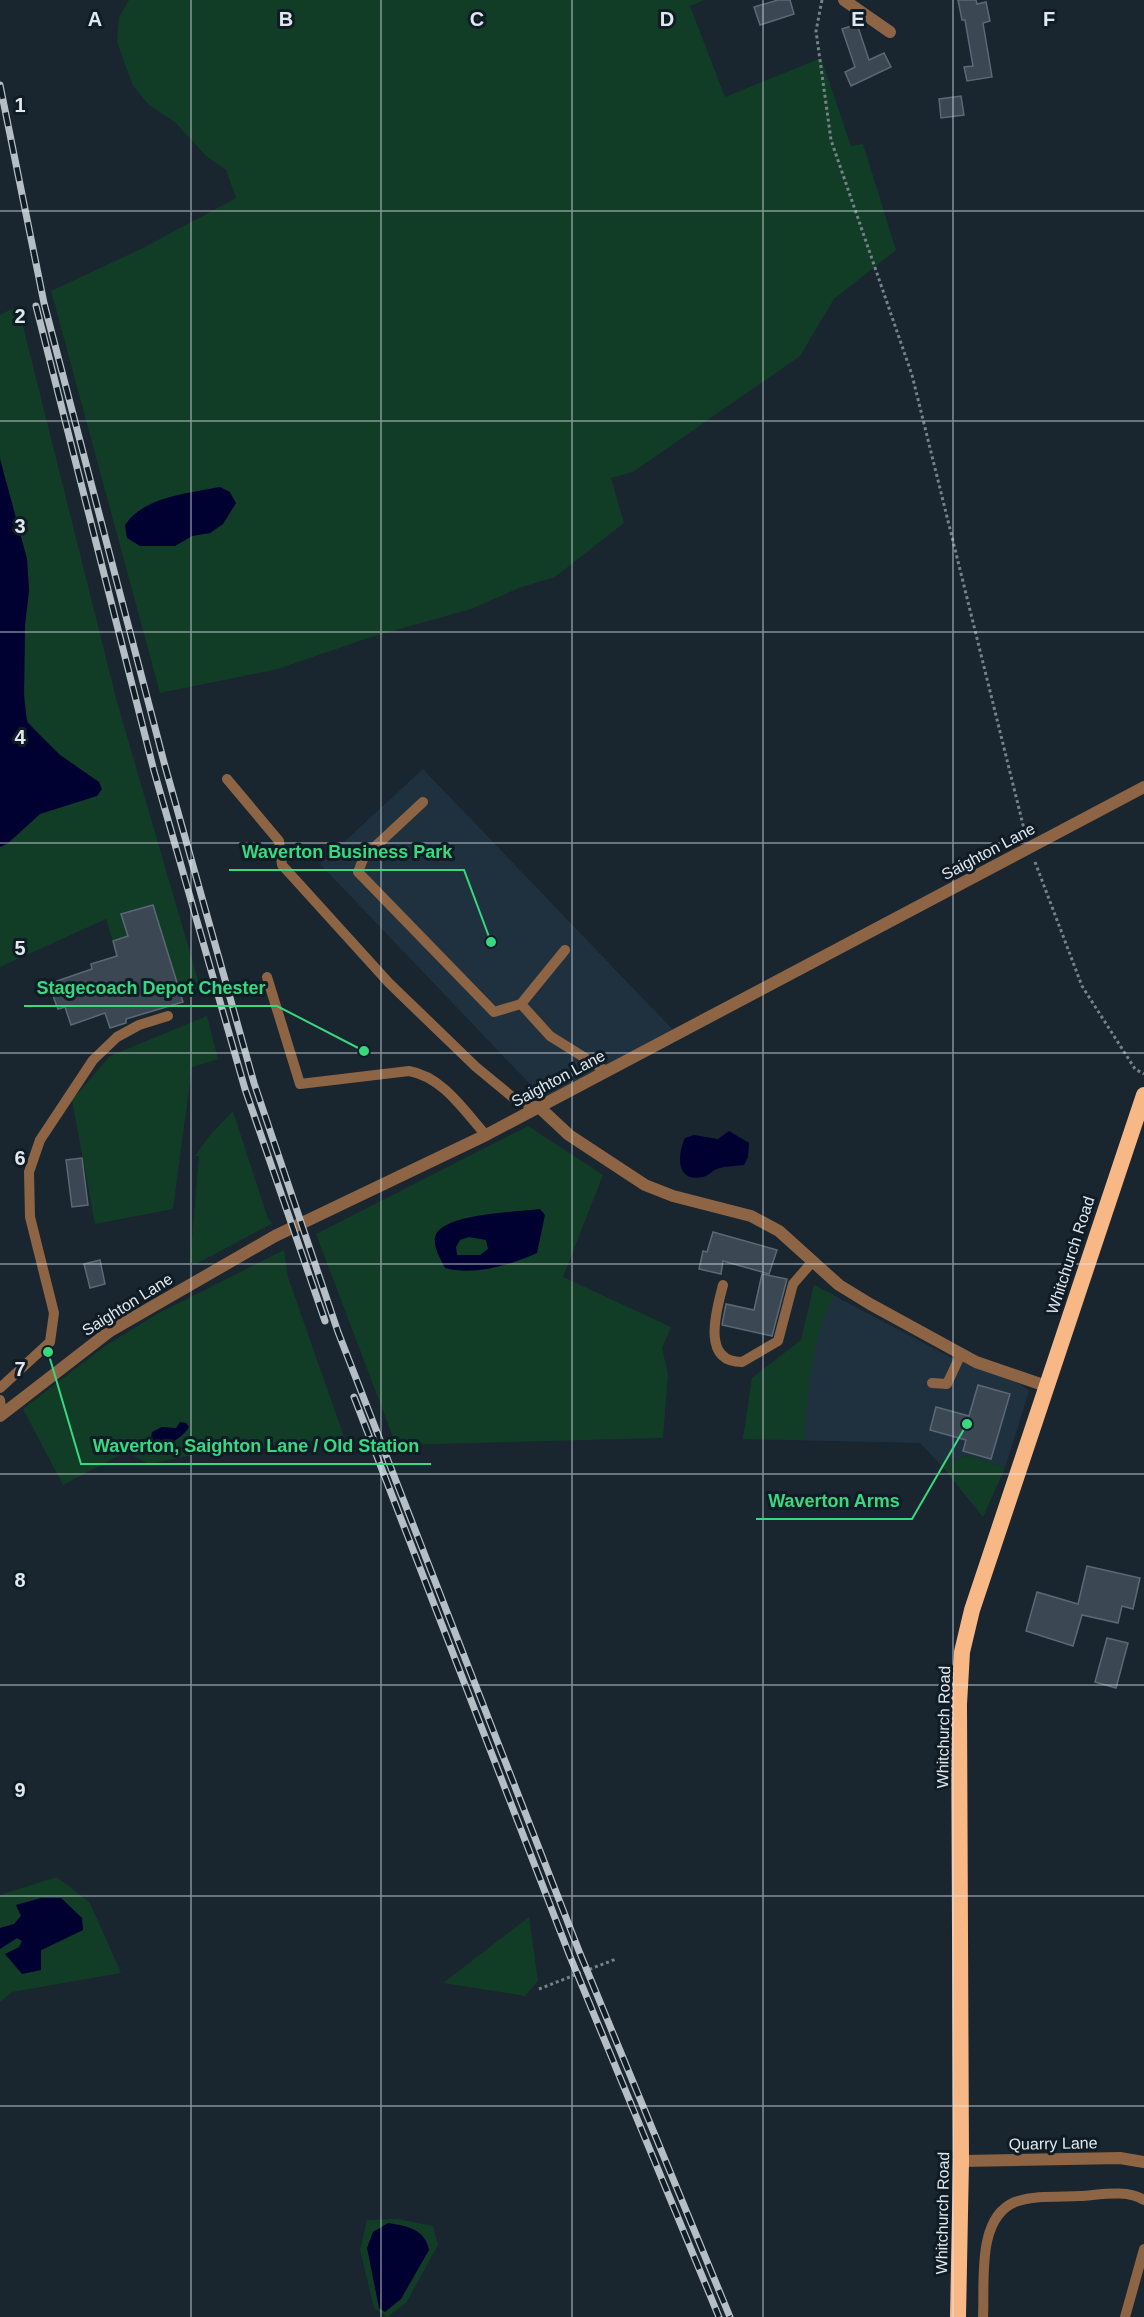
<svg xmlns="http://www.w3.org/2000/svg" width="1144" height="2317" viewBox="0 0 1144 2317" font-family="Arial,sans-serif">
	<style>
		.built { fill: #1f313f }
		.green { fill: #113d27; fill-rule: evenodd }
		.water { fill: #000131; fill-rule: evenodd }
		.building { fill: #3b4853; stroke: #5c6975; stroke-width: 1.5 }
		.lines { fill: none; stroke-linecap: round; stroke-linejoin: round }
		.path { stroke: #768189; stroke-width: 3; stroke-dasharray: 3 3; stroke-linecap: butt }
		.service { stroke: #8d6444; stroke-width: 10 }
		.minor { stroke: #8d6444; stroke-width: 12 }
		.tertiary { stroke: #8d6444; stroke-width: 12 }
		.trunk { stroke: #f8b886; stroke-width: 16 }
		.rail-casing { stroke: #b6bec5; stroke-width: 7 }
		.rail { stroke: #101c25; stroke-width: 4.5; stroke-dasharray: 14; stroke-linecap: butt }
		.grid { fill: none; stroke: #e0e8ee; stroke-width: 1.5; stroke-opacity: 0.55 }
		.labels { text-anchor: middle; stroke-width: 6; stroke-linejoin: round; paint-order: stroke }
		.street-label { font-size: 16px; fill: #e0e8ee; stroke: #101c25 }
		.grid-label { font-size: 20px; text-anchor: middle; font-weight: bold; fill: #e0e8ee; stroke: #101c25; stroke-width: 6; stroke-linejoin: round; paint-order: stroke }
		.leader { fill: none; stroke: #37d880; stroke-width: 2 }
		.callout-dot { fill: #37d880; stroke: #101c25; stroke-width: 2 }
		.callout-label { font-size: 18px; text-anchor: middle; font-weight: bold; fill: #37d880; stroke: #101c25; stroke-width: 6; stroke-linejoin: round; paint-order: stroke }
	</style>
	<rect width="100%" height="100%" fill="#19252f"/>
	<g class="built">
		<path d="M423,769l254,265 -130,68 -227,-238z"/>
		<path d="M814,1285l136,72 70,27 9,7 -24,77 -37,-13 -27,10 -21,-22 -177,-4 9,-61 49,-38z"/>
	</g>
	<g class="green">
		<path d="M129,0h575l-14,6 35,91 96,-39 30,88 12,-2 33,106 -62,49 -34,57 -167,116 -22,6 13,45 -69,54 -36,11 -48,21 -100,28 -93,32 -118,24 -109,-402 92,-43 93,-50 -10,-28 -20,-14 -30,-33 -27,-18 -16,-19 -16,-44 2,-25zM236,503l-13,21 -13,9 -18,3 -17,10h-35z"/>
		<path d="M18,306l99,396 81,278 -1,9 -16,5 -28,-89 -32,9 7,22 -15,5 -7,-22 -106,48v-120l9,-4 31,-29 59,-32c-24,-17 -68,-43 -75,-72l1,-85 4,-34 -2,-32 -27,-101v-143z"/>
		<path d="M207,1016l11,43 -26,8 -19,142 -78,15 -23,-124 38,-44z"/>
		<path d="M233,1111l35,108 5,4 -77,41 -6,-2 9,-106h-4l15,-21z"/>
		<path d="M528,1126l75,49 -40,102 108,50 -9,21 6,26 -5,64 -267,7 -80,-211z"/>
		<path d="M284,1250l4,27 56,160 -146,17 -49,10 -23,-12 -63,33 -40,-76 82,-63 52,-32z"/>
		<path d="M814,1285l20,10c-23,45 -25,95 -30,145l-61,-1 9,-61 49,-38z"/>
		<path d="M968,1455l37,13 -22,49 -42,-52z"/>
		<path d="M57,1877l33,26 31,70 -109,19 -12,10v-53l17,-11 5,3 -3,6 3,27 19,-4v-19l42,-21 -1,-12 -21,-20h-20l-25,8 5,9 -7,9 -14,4v-33z"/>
		<path d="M529,1917l9,64 -13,15 -82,-13z"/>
		<path d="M398,2219l35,7 5,19 -32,58 -19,14 -13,-9 -14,-58 7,-30z"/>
	</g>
	<g class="water">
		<path d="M0,459l27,100 2,32 -4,34 -1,70 3,27 33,33 39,27 3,7 -5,7 -57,18 -32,29 -8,4z"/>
		<path d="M220,487l10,5 6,11 -13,21 -13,9 -18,3 -17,10h-35l-13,-8 -2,-13c18,-28 64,-32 95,-38z"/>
		<path d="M729,1131l20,12 -1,14 -4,8c-8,1 -17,1 -24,3 -7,1 -11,8 -17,9 -27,6 -26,-22 -18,-39l9,-3 24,4z"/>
		<path d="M540,1209l5,6 -8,38c-27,12 -63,23 -92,15 -4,-8 -12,-21 -10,-31 6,-24 83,-25 105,-28zM469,1237l17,3 2,9 -8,6h-23l-1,-8 4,-7z"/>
		<path d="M180,1422l6,1 3,4c-8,13 -24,21 -39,16l2,-11 10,-5 14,1z"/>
		<path d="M41,1898h20l21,20 1,12 -42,20v20l-19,4 -17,-20 14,-7 3,-6 -5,-3 -17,11v-21l14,-4 7,-8 -5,-11z"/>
		<path d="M388,2223c19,3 37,6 41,27l-28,49 -16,13 -6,-4 -12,-60 6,-16z"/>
	</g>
	<g class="building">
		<path d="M778,0h12l4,14 -34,11 -6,-18z"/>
		<path d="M958,0h18l1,4 9,-2 4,19 -7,2 9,54 -25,4 -3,-14 9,-1 -8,-46h-3z"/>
		<path d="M857,24l12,36 15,-7 7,14 -40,19 -6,-14 10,-5 -13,-38z"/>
		<path d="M961,96l3,19 -23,3 -2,-19z"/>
		<path d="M153,905l30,97 -57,17v4l-16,5 -5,-15 -34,12 -6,-18 -7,2 -5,-13 8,-3 -4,-12 35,-12 -1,-5 26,-8 -4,-15 15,-5 -7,-22z"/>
		<path d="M82,1158l6,47 -16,2 -6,-47z"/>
		<path d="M713,1232l64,18 -8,24 -46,-13 -2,13 -22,-5 4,-18 4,1z"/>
		<path d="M100,1260l5,24 -15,4 -6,-24z"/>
		<path d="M762,1274l25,5 -15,57 -50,-11 4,-21 28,6z"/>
		<path d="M978,1385l32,9 -19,65 -28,-8 3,-11 -36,-10 6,-23 33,9z"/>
		<path d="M1087,1566l53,12 -7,31 -11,-3 -4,17 -36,-8 -9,31 -47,-15 11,-39 41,12z"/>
		<path d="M1107,1638l21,5 -12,45 -21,-6z"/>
	</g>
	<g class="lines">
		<g class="path">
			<path d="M822,0l-6,31 15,109 81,235 113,458"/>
			<path d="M1035,862l47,124 53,83 9,5"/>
			<path d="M539,1989l77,-30"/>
		</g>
		<g class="service">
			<path d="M227,779l52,62 3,24 107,118 87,84 40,33 23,7"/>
			<path d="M423,802l-59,55 -6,15 136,140 27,-8"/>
			<path d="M565,950l-44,54 29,32 56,35"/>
			<path d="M267,977l33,107 109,-13c34,6 55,40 77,64"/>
			<path d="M723,1285c-6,24 -23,77 19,77l36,-21 15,-57 20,-23"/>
			<path d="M932,1383l15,1 14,-30"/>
			<path d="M0,1388l50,-46 4,-29 -24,-96 -1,-45 11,-32 53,-80 24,-23 22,-12 29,-9"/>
			<path d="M0,1400l2,15"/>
			<path d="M983,2317c2,-34 -7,-99 32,-115 20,-7 45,-5 65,-6 19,-1 47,-7 64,4"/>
			<path d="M1125,2317l19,-68"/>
		</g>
		<g class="minor">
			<path d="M844,0l46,32"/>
			<path d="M961,2161l159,-3 24,4"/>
		</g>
		<g class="tertiary">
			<path d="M539,1107l30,28 76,50 28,11 78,20 28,15 60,54 31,19 106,58 70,24"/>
			<path d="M0,1416l110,-85 165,-95 211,-101 658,-348"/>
		</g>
		<path class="trunk" d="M958,2317l3,-156 -2,-457 3,-52 10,-42 172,-515"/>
		<defs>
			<g id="rail">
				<path d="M0,85l44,218 121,463 89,317 84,249 241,619 151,366"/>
				<path d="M36,306l118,465 91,318 80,232"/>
				<path d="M354,1397l215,557 150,363"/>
			</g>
		</defs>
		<use href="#rail" class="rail-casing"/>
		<use href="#rail" class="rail"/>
	</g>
	<path class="grid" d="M191,0v2317M381,0v2317M572,0v2317M763,0v2317M953,0v2317M0,211h1144M0,421h1144M0,632h1144M0,843h1144M0,1053h1144M0,1264h1144M0,1474h1144M0,1685h1144M0,1896h1144M0,2106h1144"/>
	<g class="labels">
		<g class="street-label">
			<text transform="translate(988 851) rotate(-28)" y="6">Saighton Lane</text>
			<text transform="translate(558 1078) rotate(-28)" y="6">Saighton Lane</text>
			<text transform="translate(1070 1255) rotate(-72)" y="6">Whitchurch Road</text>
			<text transform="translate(127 1304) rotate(-32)" y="6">Saighton Lane</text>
			<text transform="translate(943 1727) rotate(-89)" y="6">Whitchurch Road</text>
			<text transform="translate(1053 2143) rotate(-1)" y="6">Quarry Lane</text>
			<text transform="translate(942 2213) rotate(-89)" y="6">Whitchurch Road</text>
		</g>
	</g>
	<g class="grid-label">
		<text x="95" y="26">A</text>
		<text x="286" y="26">B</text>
		<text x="477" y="26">C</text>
		<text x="667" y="26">D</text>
		<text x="858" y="26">E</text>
		<text x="1049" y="26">F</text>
		<text x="20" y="112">1</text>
		<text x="20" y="323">2</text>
		<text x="20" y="533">3</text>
		<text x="20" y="744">4</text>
		<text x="20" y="955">5</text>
		<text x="20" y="1165">6</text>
		<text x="20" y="1376">7</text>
		<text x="20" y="1587">8</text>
		<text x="20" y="1797">9</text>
	</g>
	<path class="leader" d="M491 942L464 870H229M364 1051L277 1006H24M48 1352L81 1464H431M967 1424L912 1519H756"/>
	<g class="callout-dot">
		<circle cx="491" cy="942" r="6"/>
		<circle cx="364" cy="1051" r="6"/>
		<circle cx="48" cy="1352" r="6"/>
		<circle cx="967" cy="1424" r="6"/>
	</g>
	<g class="callout-label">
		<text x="347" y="858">Waverton Business Park</text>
		<text x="151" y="994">Stagecoach Depot Chester</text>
		<text x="256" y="1452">Waverton, Saighton Lane / Old Station</text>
		<text x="834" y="1507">Waverton Arms</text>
	</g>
</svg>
